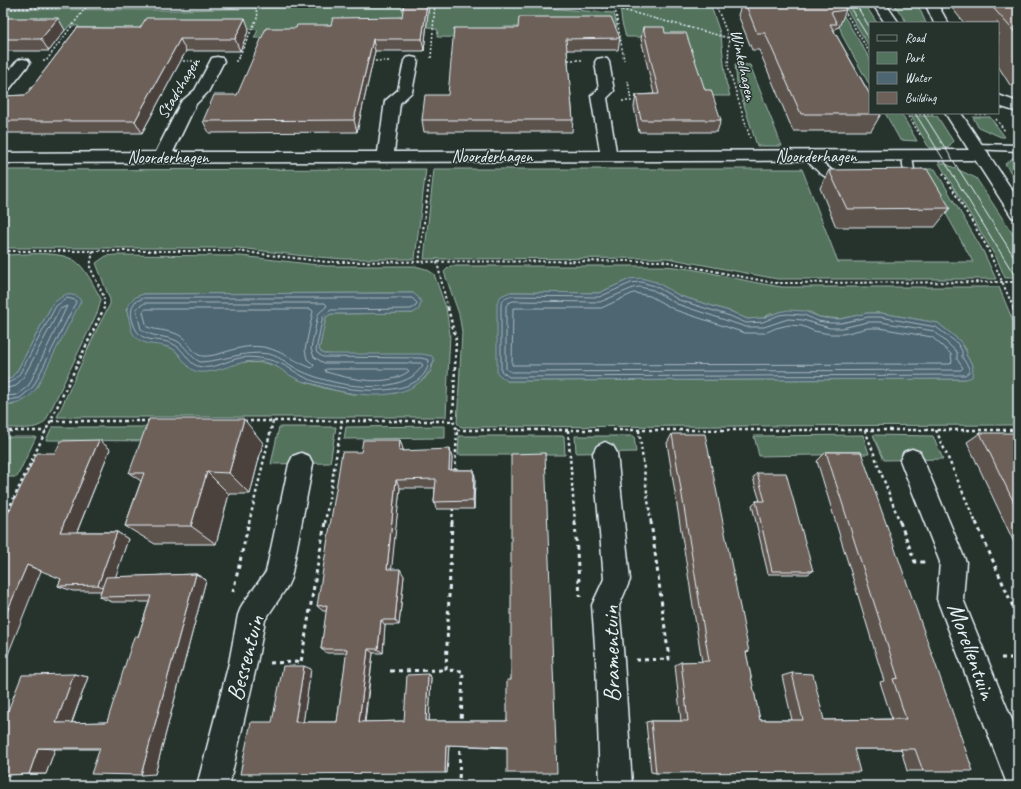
<svg xmlns="http://www.w3.org/2000/svg" width="1021" height="789" viewBox="0 0 1021 789" font-family="Caveat,sans-serif">
	<style>
		.green { fill: #52735d; stroke: #9db2aa; fill-rule: evenodd }
		.water { fill: #4d6671; stroke: #8b9ea7 }
		.lines { fill: none; stroke-linecap: round; stroke-linejoin: round }
		.shore { stroke: #aab9c2; stroke-width: 1 }
		.service-casing { stroke: #e8f1f8; stroke-width: 3 }
		.minor-casing { stroke: #e8f1f8; stroke-width: 3 }
		.tertiary-casing { stroke: #e8f1f8; stroke-width: 3 }
		.path-far3 { stroke: #e8f1f8; stroke-width: 1.5; stroke-dasharray: 2 2; stroke-linecap: butt }
		.path-far2 { stroke: #e8f1f8; stroke-width: 2; stroke-dasharray: 2.5 2.5; stroke-linecap: butt }
		.path-far1 { stroke: #e8f1f8; stroke-width: 2.5; stroke-dasharray: 3 3; stroke-linecap: butt }
		.path { stroke: #e8f1f8; stroke-width: 3; stroke-dasharray: 4 4; stroke-linecap: butt }
		.service { fill: #26332d; fill-rule: evenodd }
		.minor { fill: #26332d; fill-rule: evenodd }
		.tertiary { fill: #26332d; fill-rule: evenodd }
		.tram { stroke: #e8f1f8; stroke-width: 1 }
		.wall { fill: #5d534d; stroke: #e8f1f8 }
		.shaded-wall { fill: #4c433e; stroke: #e8f1f8 }
		.building { fill: #6c6059; stroke: #e8f1f8 }
		.labels { text-anchor: middle; stroke-width: 3; stroke-linejoin: round; paint-order: stroke }
		.far-street-label { font-size: 17px; fill: #e8f1f8; stroke: #26332d }
		.near-street-label { font-size: 24px; fill: #e8f1f8; stroke: #26332d }
	</style>
	<rect width="100%" height="100%" fill="#26332d"/>
	<filter id="ink" filterUnits="userSpaceOnUse"><feTurbulence type="fractalNoise" baseFrequency=".025" numOctaves="2"/><feDisplacementMap in="SourceGraphic" scale="8" xChannelSelector="R" yChannelSelector="G"/><feConvolveMatrix kernelMatrix="1 2 1 2 8 2 1 2 1" color-interpolation-filters="sRGB"/></filter>
	<g filter="url(#ink)">
		<g class="green">
			<path d="M569,3h141l11,33 5,46 4,14h-29l-16,-59h-59l-4,-14 -2,-16z"/>
			<path d="M825,3h11l34,56v27l-27,-49 -3,-9z"/>
			<path d="M843,3h21l13,20h-7v25z"/>
			<path d="M893,3h24l9,20h-19z"/>
			<path d="M491,4l123,9 3,14h-114l-7,11 -59,-1 1,-7 -9,-3h-109l-11,11h-55l4,-8 -8,-1 -109,1 -72,10 10,-14h-10l-3,4h-63v-21l169,1z"/>
			<path d="M735,64l15,1 32,81h-25l-20,-63z"/>
			<path d="M885,113h16l16,28 -17,-1z"/>
			<path d="M911,116h26l16,25 -5,7h-19z"/>
			<path d="M973,117h17l15,20h-4l-23,-10z"/>
			<path d="M1014,157h4v26l-13,-19z"/>
			<path d="M939,163h5l32,15 42,64v36h-13l-8,-19z"/>
			<path d="M426,169l-11,90h-71l-40,-3 -65,-8h-236v-78z"/>
			<path d="M434,169h368l36,93h135l-52,-93h14l48,82 13,28h-219l-110,-21 -243,1z"/>
			<path d="M3,255c19,0 51,-5 69,4 13,6 22,28 29,40l-3,12 -52,109c-8,12 -29,7 -43,8v-23h11l39,-102 -36,68 -6,7 -8,3z"/>
			<path d="M115,255l126,1 85,10h89l11,3 8,5 12,34 4,26 -4,83h-389l40,-88 13,-25v-4l-14,-37 10,-7zM413,293v20l-82,1 -5,3 -7,33 5,4 110,6 -3,11 -7,8 -28,14 -44,1 -28,-6 -27,-9 -13,-10 -18,-6 -25,-1 -34,9 -28,-16 -5,-6 -10,-3 -35,-28 -3,-9 10,-12 8,-3z"/>
			<path d="M450,266h213c40,2 79,16 119,21h217l19,46v92l-557,2 -4,-4 5,-91 -3,-18 -15,-42zM630,279l26,3 24,14 52,16 15,7 16,-1 7,-4 40,-2 9,5 22,2 26,-6h14l57,10 22,18 6,8v6l7,11 -7,13 -459,2 4,-89 88,1z"/>
			<path d="M445,426v12l-101,1 2,-12z"/>
			<path d="M52,427h112l-5,14 -113,-1z"/>
			<path d="M279,427h57l-6,36 -59,1z"/>
			<path d="M863,435l6,19 -110,2 -5,-20z"/>
			<path d="M873,435l60,1 10,23 -59,1z"/>
			<path d="M459,436h105l1,19h-107z"/>
			<path d="M575,436h59l2,16 -59,1 -1,-1z"/>
			<path d="M3,437h33l-19,40h-14z"/>
		</g>
		<g class="water">
			<path d="M641,278l15,4 24,14 52,16 15,7 16,-1 16,-6 9,-2 16,1 15,6 11,2h11l26,-6h14l57,10 22,18 7,12 -1,2 7,11 -1,11 -6,2 -459,2 -10,-8v-71l4,-6 9,-4 89,1 31,-14z"/>
			<path d="M413,293l5,4 3,5 -2,7 -6,4 -82,1 -5,3 -7,33 5,4h98l10,2 2,4c-14,47 -81,37 -117,25 -6,-2 -14,-3 -20,-6 -11,-5 -17,-12 -29,-16 -25,-8 -46,11 -69,9 -14,-2 -16,-17 -26,-23 -13,-7 -29,-1 -39,-14 -4,-5 -4,-14 -6,-20 -3,-12 5,-18 16,-21z"/>
			<path d="M66,294l11,2 4,5 -45,88c-9,12 -18,16 -33,16v-24l8,-3 6,-7 36,-68z"/>
		</g>
		<g class="lines">
			<g class="shore">
				<path d="M641,282l14,4 24,14 51,16 16,7 17,-1 16,-7 9,-1 16,1 14,6 12,2h11l27,-6h12l56,10 21,16 5,8v6l7,11v4l-4,3 -456,2 -8,-6v-67l3,-5 8,-3 87,1 32,-14z"/>
				<path d="M640,287l13,3 24,14 69,23h18l24,-8 15,1 27,8h12l26,-6h12l54,9 23,21v7l6,9 -2,2 -450,2 -5,-3v-63l2,-3 5,-2 87,1 33,-14z"/>
				<path d="M634,293l16,3 25,14 70,23h20l11,-5 13,-3 13,1 12,5 16,3h13l25,-6h11l53,9 19,17 1,8 -2,2 -438,1 1,-57h88z"/>
				<path d="M144,298h268l5,5 -1,3 -5,3 -80,1 -8,6 -7,34 1,3 6,4 98,1 8,2c-3,44 -92,30 -118,20 -14,-5 -26,-17 -41,-20 -9,-2 -21,-4 -30,-2 -13,2 -24,11 -38,9 -14,-1 -16,-16 -27,-22 -18,-10 -36,3 -43,-26 -1,-6 -1,-12 3,-17z"/>
				<path d="M145,303h180l2,3 -9,8 -7,35 3,8 10,6h97l2,2c-3,4 -6,8 -10,11 -29,19 -83,9 -112,-5 -11,-5 -20,-14 -32,-17 -26,-4 -44,7 -69,8 -10,-5 -14,-16 -23,-21 -12,-6 -25,-3 -36,-12l-5,-20z"/>
				<path d="M146,309h165l2,2 -8,39 2,9 7,6 -2,3 -5,-2c-29,-13 -38,-25 -72,-17 -10,3 -23,8 -33,7 -9,-1 -13,-14 -20,-19 -9,-7 -24,-6 -35,-10l-4,-15z"/>
				<path d="M327,369h80l2,2c-22,17 -58,8 -83,1l-1,-2z"/>
				<path d="M3,384l10,-3 7,-8 36,-67 11,-8 8,2 1,2 -43,85 -13,11 -17,3"/>
				<path d="M3,389l13,-3 8,-10 36,-67 7,-3 -38,79 -12,10 -14,1"/>
			</g>
			<defs>
				<g id="service">
					<path d="M976,144l42,1v6l-46,-2 -1,-2z"/>
					<path d="M808,153l4,1 23,19 14,2 1,2 -1,2c-21,6 -31,-8 -45,-21l-1,-2z"/>
					<path d="M907,153l5,3 3,21 -1,2h-19l-1,-2 1,-2 9,-2 -2,-17z"/>
				</g>
				<g id="minor">
					<path d="M925,3h12l11,20h-14z"/>
					<path d="M217,57l5,1 2,3 -16,31 -12,12 -23,48h205l7,-51 13,-11 6,-29 2,-3 5,-1 5,1 2,3 -6,31 -12,11 -6,49 206,-1 -9,-55 8,-7 -4,-27 2,-3 5,-1 5,1 2,3 5,29 -7,7 9,53 365,-1 6,1 2,4 -2,4 -6,1 -978,3v-10l153,-1 25,-50 14,-12 17,-32z"/>
					<path d="M23,59l5,1 2,3 -22,28 -5,1v-14l15,-18z"/>
					<path d="M998,95l20,7v10l-20,-6z"/>
					<path d="M605,442l8,4 4,7 13,127 -11,26 5,54 8,126h-32l-4,-126 -4,-55 12,-26 -11,-126 4,-7z"/>
					<path d="M912,449l8,3 46,110 -3,37 55,136v51l-11,-2 -70,-185 3,-37 -40,-102 4,-8z"/>
					<path d="M301,453l8,3 4,8 -22,114 -4,9 -22,33 -8,43 -28,123h-32l32,-123 9,-48 4,-10 24,-33 23,-108 4,-8z"/>
				</g>
				<g id="tertiary">
					<path d="M872,3h13l14,20h-14z"/>
					<path d="M945,113h16l57,86v20l-6,-2z"/>
				</g>
			</defs>
			<use href="#service" class="service-casing"/>
			<use href="#minor" class="minor-casing"/>
			<use href="#tertiary" class="tertiary-casing"/>
			<g class="path-far3">
				<path d="M498,3l117,5 114,30"/>
				<path d="M715,3l14,35 -1,28 22,72"/>
				<path d="M615,8l9,52"/>
				<path d="M3,9l251,-6h100"/>
				<path d="M844,10l26,43"/>
				<path d="M431,58l4,-55"/>
				<path d="M564,60h19"/>
				<path d="M43,61h3l43,-58"/>
				<path d="M179,61h17"/>
				<path d="M235,61h2l21,-45 -4,-13"/>
				<path d="M371,61h21"/>
				<path d="M622,101h9l-3,-20"/>
				<path d="M906,113l15,23"/>
				<path d="M907,114h26"/>
				<path d="M976,114h11"/>
				<path d="M996,119l9,12"/>
			</g>
			<g class="path-far2">
				<path d="M943,173l44,74 27,62"/>
				<path d="M1014,230l4,7"/>
				<path d="M3,251h233l91,11 336,-1 111,22 244,-1"/>
				<path d="M93,251l-3,16 14,30v12"/>
				<path d="M437,262l11,47"/>
				<path d="M419,263l11,-89"/>
			</g>
			<g class="path-far1">
				<path d="M448,308l8,32 -3,81 4,9 -2,42"/>
				<path d="M1013,308l5,11"/>
				<path d="M51,421h100"/>
				<path d="M244,421h209"/>
				<path d="M457,430h141"/>
				<path d="M568,430l7,93"/>
				<path d="M613,430h405"/>
				<path d="M639,430l12,93"/>
				<path d="M865,430l35,93"/>
				<path d="M936,430l40,93"/>
				<path d="M3,431h43"/>
				<path d="M3,521l101,-213"/>
				<path d="M249,523l24,-102"/>
				<path d="M325,523l17,-102"/>
				<path d="M452,523l1,-16"/>
			</g>
			<g class="path">
				<path d="M452,522l-6,148 17,1 -2,53"/>
				<path d="M575,522l5,75"/>
				<path d="M900,522l15,40h12"/>
				<path d="M976,522l42,96"/>
				<path d="M233,592l16,-70"/>
				<path d="M1001,658h17"/>
				<path d="M636,660l33,-1 -18,-137"/>
				<path d="M270,663l31,-1 24,-140"/>
				<path d="M390,671l56,-1"/>
				<path d="M459,786l1,-43"/>
			</g>
			<use href="#service" class="service"/>
			<use href="#minor" class="minor"/>
			<use href="#tertiary" class="tertiary"/>
			<g class="tram">
				<path d="M847,3l23,37"/>
				<path d="M855,3l15,25"/>
				<path d="M915,113l103,168"/>
				<path d="M923,113l95,150"/>
			</g>
		</g>
		<g class="wall">
			<path d="M429,3l-5,48h-49l-18,81 -148,1 -6,-12 34,-26 59,-67 35,-3 71,-8z"/>
			<path d="M742,3h100l4,7 -7,17 -3,1 -2,3 47,83 -10,17h-78l-34,-81h-7l-14,-35z"/>
			<path d="M948,3h69l1,1v81h-8l-12,-19v-43h-34z"/>
			<path d="M3,18l62,12 -16,21h-46z"/>
			<path d="M643,27l22,6 40,57 16,30 -4,12h-78l-5,-25 2,-12 18,-1 -13,-55z"/>
			<path d="M77,28l172,1 -9,22h-54l-44,82h-139v-37l23,-1z"/>
			<path d="M518,28l102,10 -2,12h-51l6,70 -1,12h-148l-2,-12z"/>
			<path d="M829,170l121,38 -15,19h-99l-16,-39z"/>
			<path d="M980,433l38,7v111l-51,-109z"/>
			<path d="M672,434l77,218 -3,1 14,67h32l-10,-44 10,-3 32,47 68,-1 -12,-37 4,-1 -67,-220 9,-9h35l62,319h-16l-6,-22h-47l-198,24 -5,-1 -5,-50 5,-1h30l-6,-56 6,-3h21l-35,-219z"/>
			<path d="M99,440l11,9 -33,83h40l11,7 -13,38 81,-3 10,6 -51,194 -56,-25h-44l-9,25 -43,1 71,-101 14,3 -16,46 35,-1 31,-85 11,-35h-37l-13,-5 2,-6h-28l-15,-5 3,-7 -6,-126z"/>
			<path d="M263,443l-13,51h-21l-13,50h-61l-30,-18 16,-45 -12,-8z"/>
			<path d="M403,449v2l49,7 -1,12h23l1,8 -1,31h-38l-2,-7 1,-14h-35l-9,81 13,7 -5,49h-14l-2,28h-10l-8,69 39,-1 24,-47 3,3 -2,44h78l4,-41 34,-227 -38,295 -58,-3 -2,28 -175,-51 39,-53 -8,53h34l10,-69h-20l-6,-4 6,-38h-4l-6,-5z"/>
			<path d="M757,473l56,98 -5,3h-40l-16,-69 4,-4h4l-7,-23z"/>
		</g>
		<g class="shaded-wall">
			<path d="M427,3h2l-5,48 -2,-12z"/>
			<path d="M58,18l7,12 -16,21 -8,-12z"/>
			<path d="M245,18l4,11 -9,22 -5,-12z"/>
			<path d="M180,39l6,12 -44,82 -7,-12z"/>
			<path d="M373,39l2,12 -18,81 -3,-12z"/>
			<path d="M244,419l19,24 -13,51 -21,-21z"/>
			<path d="M99,440l11,9 -36,90 -14,-7z"/>
			<path d="M400,440l3,9 -1,11 -3,-9z"/>
			<path d="M450,449l2,9 -1,20 -2,-8z"/>
			<path d="M474,470l1,8 -1,31 -1,-8z"/>
			<path d="M207,472l22,22 -13,50 -25,-18z"/>
			<path d="M396,480l4,8 -9,87 -4,-6z"/>
			<path d="M117,532l11,7 -17,52 -13,-6z"/>
			<path d="M27,565l14,6 -38,96v-46z"/>
			<path d="M400,569l4,7 -5,49 -4,-5z"/>
			<path d="M196,574l10,6 -51,194 -14,1z"/>
			<path d="M381,620l4,5 -2,28 -5,-4z"/>
			<path d="M368,649l5,4 -9,70 -5,-1z"/>
			<path d="M304,666l7,3 -8,55 -8,-2z"/>
			<path d="M74,674l14,3 -17,47 -15,-1z"/>
			<path d="M428,674l3,3 -2,46 -3,-2z"/>
			<path d="M446,745h3l-2,28h-2z"/>
			<path d="M38,748l17,1 -9,25h-17z"/>
		</g>
		<g class="building">
			<path d="M404,3h23l-5,36h-49l-19,81 -151,1 11,-26h23l29,-67h30l1,-3h34l2,-7 69,-1z"/>
			<path d="M745,3h97l4,7 -15,2 6,12h-7l40,71v18h10l1,1h-80l-36,-81h-8z"/>
			<path d="M989,3h28l1,1v32z"/>
			<path d="M519,17h92l9,21 -54,1 7,81h-151l3,-25h23l6,-67h64z"/>
			<path d="M3,18h55l-17,21h-38z"/>
			<path d="M146,18h99l-10,21h-55l-45,82h-132v-25l23,-1 51,-67h63z"/>
			<path d="M643,27h21l1,6h21l19,57h6l10,30h-80l-5,-25 23,-1z"/>
			<path d="M927,169l23,39 -103,1 -18,-39z"/>
			<path d="M149,419h95l-15,54 -22,-1 -16,54h-66l19,-53h-15z"/>
			<path d="M980,433h34l4,7v71z"/>
			<path d="M672,434h33l36,178 8,40h-3l14,68h43l-11,-47 21,1 11,46 82,-1 -13,-40 5,-1 -72,-226h35l112,319h-50l-8,-22h-61l6,23 -204,1 -5,-52h37l-7,-59 28,-1z"/>
			<path d="M99,440l-39,92h57l-19,53 -40,1 3,-7 -34,-14 -24,56v-97l34,-71h18l6,-12z"/>
			<path d="M363,440h37l-1,11 51,-2 -1,21h25l-1,31 -39,1 2,-23 -40,1 -9,89h13l-5,51h-14l-3,29h-10l-9,73 45,-1 3,-46 21,-1 -2,47h81v-41h4v-226l34,-1 12,320h-50v-26l-61,-2 -1,28 -205,1 11,-52h21l11,-56h21l-9,56h42l10,-73h-26l6,-44 -10,1 25,-154h19z"/>
			<path d="M757,473h29l27,98h-41l-16,-70h9z"/>
			<path d="M196,574l-55,201 -50,-1 9,-26h-62l-9,26 -26,1v-52l19,-48 52,-1 -18,49 51,-1 27,-85h4l13,-41 -52,1 7,-20z"/>
		</g>
	</g>
	<g class="labels">
		<g class="far-street-label">
			<text transform="translate(744 65) rotate(78)" y="6">Winkelhagen</text>
			<text transform="translate(178 88) rotate(-59)" y="6">Stadshagen</text>
			<text x="492" y="162">Noorderhagen</text>
			<text x="816" y="162">Noorderhagen</text>
			<text x="168" y="163">Noorderhagen</text>
		</g>
		<g class="near-street-label">
			<text transform="translate(972 651) rotate(70)" y="8">Morellentuin</text>
			<text transform="translate(611 654) rotate(-91)" y="8">Bramentuin</text>
			<text transform="translate(245 658) rotate(-75)" y="8">Bessentuin</text>
		</g>
	</g>
	<rect width="1021" height="789" fill="none" stroke="#26332d" stroke-width="16"/>
	<rect x="8" y="8" width="1005" height="773" fill="none" stroke="#e8f1f8" stroke-width="1.5" filter="url(#ink)"/>
	<rect x="869" y="22" width="130" height="92" fill="#26332d" stroke="#747f7e"/>
	<rect x="877" y="35" width="20" height="6" fill="#26332d" stroke="#747f7e"/>
	<text x="905" y="42" font-size="12" fill="#e8f1f8">Road</text>
	<rect x="877" y="52" width="20" height="12" fill="#52735d" stroke="#747f7e"/>
	<text x="905" y="62" font-size="12" fill="#e8f1f8">Park</text>
	<rect x="877" y="72" width="20" height="12" fill="#4d6671" stroke="#747f7e"/>
	<text x="905" y="82" font-size="12" fill="#e8f1f8">Water</text>
	<rect x="877" y="92" width="20" height="12" fill="#6c6059" stroke="#747f7e"/>
	<text x="905" y="102" font-size="12" fill="#e8f1f8">Building</text>
</svg>
